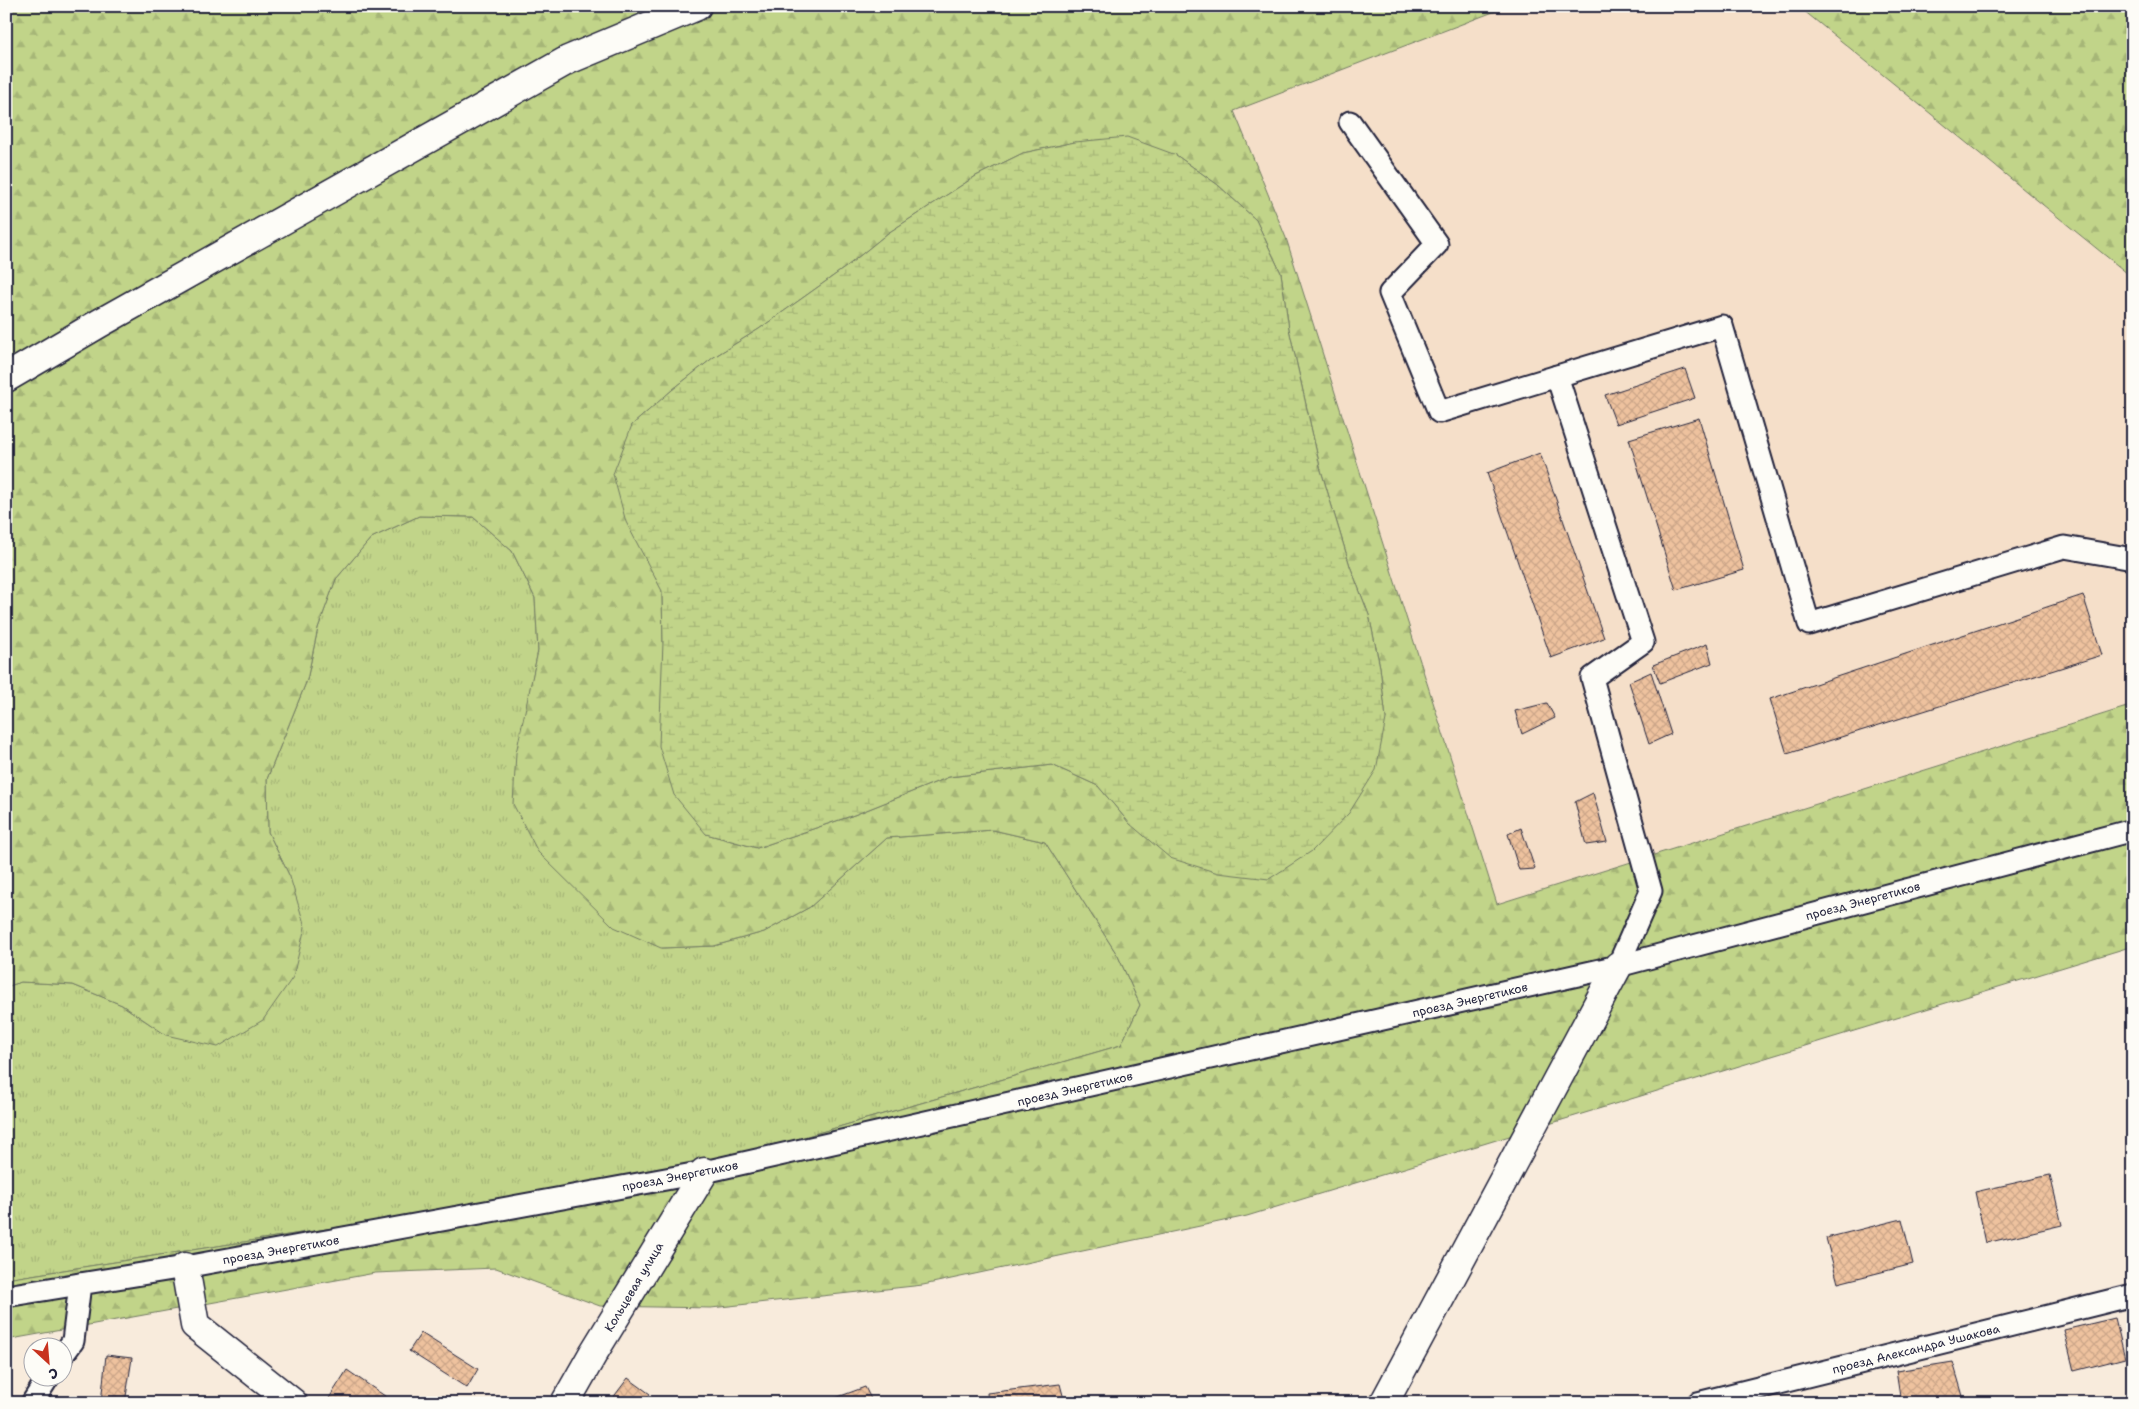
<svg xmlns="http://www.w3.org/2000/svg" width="2139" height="1409" viewBox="0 0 2139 1409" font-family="'Shantell Sans',sans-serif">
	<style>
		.built { fill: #f5dfc9 }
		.grass { fill: url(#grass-tufts); stroke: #727b62 }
		.forest { fill: url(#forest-firs); stroke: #727b62; fill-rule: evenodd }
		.wetland { fill: url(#wetland-marsh); stroke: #727b62 }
		.building { fill: url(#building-cross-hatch); stroke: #22223b }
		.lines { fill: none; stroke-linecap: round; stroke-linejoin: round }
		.service-casing { stroke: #22223b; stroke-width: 25 }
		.minor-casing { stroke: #22223b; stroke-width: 31 }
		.service { stroke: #fdfcf7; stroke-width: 21 }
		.minor { stroke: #fdfcf7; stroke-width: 28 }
		.labels { text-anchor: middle; stroke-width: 5; stroke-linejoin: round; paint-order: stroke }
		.street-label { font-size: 12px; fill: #22223b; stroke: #fdfcf7 }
	</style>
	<defs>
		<pattern id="grass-tufts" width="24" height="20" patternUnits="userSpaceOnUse" patternTransform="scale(1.25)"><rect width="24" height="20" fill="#c1d489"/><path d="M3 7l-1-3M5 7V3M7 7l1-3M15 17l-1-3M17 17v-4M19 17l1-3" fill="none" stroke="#a6b677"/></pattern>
		<pattern id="forest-firs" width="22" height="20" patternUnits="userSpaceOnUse" patternTransform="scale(1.25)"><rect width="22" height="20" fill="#c1d489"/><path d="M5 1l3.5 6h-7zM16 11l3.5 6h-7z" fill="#a6b677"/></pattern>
		<pattern id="wetland-marsh" width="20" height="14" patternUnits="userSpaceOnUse" patternTransform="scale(1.25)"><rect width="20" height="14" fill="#c1d489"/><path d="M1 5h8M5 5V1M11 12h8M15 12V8" fill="none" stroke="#a6b677"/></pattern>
		<pattern id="building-cross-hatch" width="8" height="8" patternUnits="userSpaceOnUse" patternTransform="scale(1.25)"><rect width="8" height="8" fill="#eec29e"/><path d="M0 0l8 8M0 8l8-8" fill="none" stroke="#cca689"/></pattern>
	</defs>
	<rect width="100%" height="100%" fill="#f8ebdc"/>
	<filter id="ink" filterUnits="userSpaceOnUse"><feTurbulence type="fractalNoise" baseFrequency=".02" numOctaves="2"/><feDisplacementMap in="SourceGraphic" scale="10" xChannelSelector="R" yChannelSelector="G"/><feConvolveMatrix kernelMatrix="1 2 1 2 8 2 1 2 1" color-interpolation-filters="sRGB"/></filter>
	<g filter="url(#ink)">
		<path class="built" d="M1509,6h289l335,272v427l-636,199 -211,-666 -53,-127z"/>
		<path class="grass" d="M419,516l54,1 39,34 23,47 3,53 -21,101 145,196 52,-2 50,-14 46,-25 77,-69 106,-8 52,12 73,114 22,49 -19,40 -403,117 -372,64 -340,53v-292l15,-5 52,3 49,20 44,30 124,-158 -22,-45 -1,-53 40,-99 11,-52 18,-49 35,-41z"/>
		<g class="forest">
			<path d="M6,6h1503l-275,105 52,127 211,666 636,-199v241l-886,270 -324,69 -212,23 -111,-2 -104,-38 -121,5 -369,67v-61l340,-53 372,-64 403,-117 19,-40 -22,-49 -73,-114 -52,-12 -106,8 -77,69 -46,25 -50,14 -53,2 -47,-21 -76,-75 -25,-48 3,-51 22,-102 -3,-53 -23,-47 -39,-34 -54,-1 -48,22 -35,41 -18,49 -11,52 -40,99 1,53 22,45 15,50 -12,50 -30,43 -45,27 -52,-12 -44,-30 -49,-20 -52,-3 -15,5zM1075,142l101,13 42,30 38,35 25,53 8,56 31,138 30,99 19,49 11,52 6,52 -256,105 -32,-38 -46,-21 -103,12 -95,38 -97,33 -51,-14 -43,-192 -1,-51 -30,-166 40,-35 42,-33 45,-28 87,-62 42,-34 88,-57 47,-23z"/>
			<path d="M1798,6h335v272z"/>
		</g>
		<path class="wetland" d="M1127,137l49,18 42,30 38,35 25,53 8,56 31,138 30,99 19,49 11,52 6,52 -10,51 -27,43 -37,38 -43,28 -51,-6 -48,-15 -40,-34 -32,-38 -46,-21 -103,12 -95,38 -97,33 -51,-14 -32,-39 -15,-49 4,-104 -1,-51 -36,-69 -13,-48 19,-49 40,-35 42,-33 45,-28 87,-62 42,-34 88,-57 47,-23 52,-11z"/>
		<g class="building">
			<path d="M1685,369l10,29 -79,26 -11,-29z"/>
			<path d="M1699,418l45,152 -68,20 -47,-151z"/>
			<path d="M1540,453l64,185 -53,20 -64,-185z"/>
			<path d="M2083,595l19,60 -315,99 -17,-55z"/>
			<path d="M1707,644l5,19 -52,20 -7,-18z"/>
			<path d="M1651,672l20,62 -22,10 -20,-62z"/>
			<path d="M1547,703l8,15 -33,16 -7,-23z"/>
			<path d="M1593,793l14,49 -21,3 -11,-43z"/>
			<path d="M1521,828l14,41 -16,1 -11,-36z"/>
			<path d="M2050,1175l12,50 -76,18 -11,-51z"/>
			<path d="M1902,1219l11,45 -75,19 -12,-45z"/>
			<path d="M2115,1318l10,40 -51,13 -10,-41z"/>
			<path d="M421,1333l57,36 -11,19 -58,-37z"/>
			<path d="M106,1355l26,3 -7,45h-24z"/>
			<path d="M1953,1362l12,41h-64l-5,-32z"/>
			<path d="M347,1370l48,33h-69z"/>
			<path d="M628,1378l22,16 -7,9h-34z"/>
			<path d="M1060,1384l5,19h-77l-1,-10z"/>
			<path d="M865,1387l8,16h-51z"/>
		</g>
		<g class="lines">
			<defs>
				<g id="service">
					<path d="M1350,122l87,122 -47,49 49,119 283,-86 87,298 255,-77 69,12"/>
					<path d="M1557,376l86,266 -51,36 59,213 -33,75"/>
					<path d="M6,1296l179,-29 519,-95 914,-206 515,-136"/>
					<path d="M62,1356l11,-15 7,-57"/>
					<path d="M32,1403l17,-27"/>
					<path d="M1698,1403l435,-108"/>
				</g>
				<g id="minor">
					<path d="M6,378l94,-55 468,-263 129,-54"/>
					<path d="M185,1267l10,58 98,78"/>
					<path d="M565,1403l29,-51 110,-180"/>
					<path d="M1384,1403l234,-437"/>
				</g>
			</defs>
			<use href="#service" class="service-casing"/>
			<use href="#minor" class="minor-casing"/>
			<use href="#service" class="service"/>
			<use href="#minor" class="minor"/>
		</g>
	</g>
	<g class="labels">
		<g class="street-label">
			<text transform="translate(1863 901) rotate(-15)" y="4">проезд Энергетиков</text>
			<text transform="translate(1470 1000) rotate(-13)" y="4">проезд Энергетиков</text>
			<text transform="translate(1075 1089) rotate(-13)" y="4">проезд Энергетиков</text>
			<text transform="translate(680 1176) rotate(-11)" y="4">проезд Энергетиков</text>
			<text transform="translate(281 1250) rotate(-10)" y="4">проезд Энергетиков</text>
			<text transform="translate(634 1287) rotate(-59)" y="4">Кольцевая улица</text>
			<text transform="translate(1916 1349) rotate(-14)" y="4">проезд Александра Ушакова</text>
		</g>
	</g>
	<rect width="2139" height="1409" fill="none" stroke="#fdfcf7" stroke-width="25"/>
	<rect x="12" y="12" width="2114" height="1384" fill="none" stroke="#22223b" stroke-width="2" filter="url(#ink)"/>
	<g transform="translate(48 1362) rotate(154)"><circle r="24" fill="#fdfcf7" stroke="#a5a5ac"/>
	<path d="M0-4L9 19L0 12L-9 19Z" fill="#c8321e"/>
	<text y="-8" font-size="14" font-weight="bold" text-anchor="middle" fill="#22223b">С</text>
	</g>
</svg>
